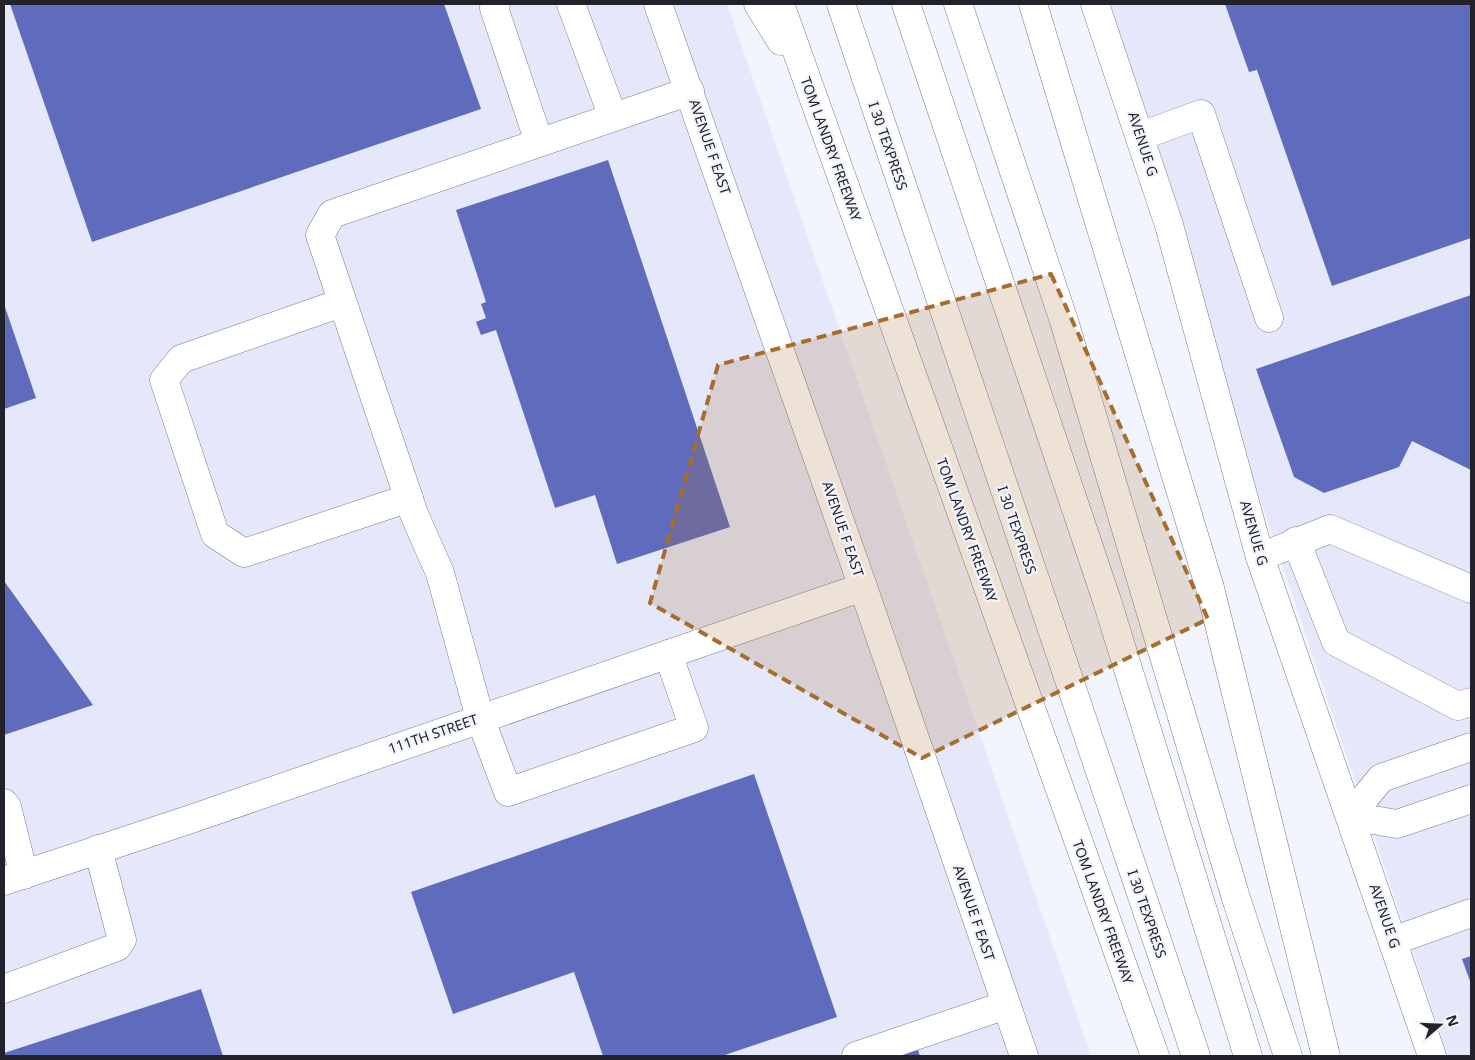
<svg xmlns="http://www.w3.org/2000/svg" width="1475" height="1060" viewBox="0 0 1475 1060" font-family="'Noto Sans',sans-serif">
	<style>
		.built { fill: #e4e8fa }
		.building { fill: #5f6bbd }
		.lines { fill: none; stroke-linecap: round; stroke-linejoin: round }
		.minor-casing { stroke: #777b8f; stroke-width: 29 }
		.highway-casing { stroke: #777b8f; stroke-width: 29 }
		.minor { stroke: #fff; stroke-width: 28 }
		.highway { stroke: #fff; stroke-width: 28 }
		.marked { fill: #a66d2c; fill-opacity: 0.2; stroke: #a66d2c; stroke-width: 4; stroke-dasharray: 10 6; stroke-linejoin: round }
		.labels { text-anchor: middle; stroke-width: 4.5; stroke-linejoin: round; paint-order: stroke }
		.street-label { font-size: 14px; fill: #21222a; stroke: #f2f4fe }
	</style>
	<rect width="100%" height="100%" fill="#f2f4fe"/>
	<g class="built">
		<path d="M4,4h723l364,1052h-1087z"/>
		<path d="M1093,4h378v1052h-23z"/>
	</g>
	<g class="building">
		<path d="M10,4h434l37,105 -389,133z"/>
		<path d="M1225,4h246v234l-139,48 -75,-216 -8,2z"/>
		<path d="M608,160l122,367 -113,37 -22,-69 -40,13 -59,-178 -15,5 -5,-13 10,-4 -5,-14 5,-2 -30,-92z"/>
		<path d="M1471,295v175l-59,-29 -13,26 -75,26 -30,-16 -38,-108z"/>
		<path d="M4,304l32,94 -32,11z"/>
		<path d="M4,581l89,124 -89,30z"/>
		<path d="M754,774l83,243 -115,39h-119l-29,-84 -121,42 -42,-122z"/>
		<path d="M1471,956v28l-9,-25z"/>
		<path d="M201,989l22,67h-219v-3z"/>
		<path d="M917,1047l3,9h-29z"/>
	</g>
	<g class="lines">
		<defs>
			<g id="minor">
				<path d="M496,4l-2,4 45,134"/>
				<path d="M571,4l42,113"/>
				<path d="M658,4l205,583 161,469"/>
				<path d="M1095,4l74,221 91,332 172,499"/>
				<path d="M1141,136l60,-22 68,204"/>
				<path d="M341,303l-160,56 -17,21 51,154 29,19 165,-55"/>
				<path d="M1296,541l40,101 122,64 13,-4"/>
				<path d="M1260,557l70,-28 141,60"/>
				<path d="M668,654l26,74 -186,64 -28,-74 -40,-145 -26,-59 -94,-279 12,-21 358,-123"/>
				<path d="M1471,747l-90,31 -31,38 47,8 74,-25"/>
				<path d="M4,803l3,4 17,68"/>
				<path d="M4,881l187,-62 672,-232"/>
				<path d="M1393,941l78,-28"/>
				<path d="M4,989l113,-42 5,-7 -24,-91"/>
				<path d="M856,1056l150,-51"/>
			</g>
			<g id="highway">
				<path d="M758,4l23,37"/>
				<path d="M780,4l375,1052"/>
				<path d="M841,4l355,1052"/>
				<path d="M906,4l201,597 141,455"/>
				<path d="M958,4l106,317 172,577 52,158"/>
				<path d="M1033,4l177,584 116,468"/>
			</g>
		</defs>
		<use href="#minor" class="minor-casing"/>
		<use href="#highway" class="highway-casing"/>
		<use href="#minor" class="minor"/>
		<use href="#highway" class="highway"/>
	</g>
	<path class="marked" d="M1051,274l157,345 -286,139 -272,-155 68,-238z"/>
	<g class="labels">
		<g class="street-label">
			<text transform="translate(1143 144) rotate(72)" y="5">AVENUE G</text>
			<text transform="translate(888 146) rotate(71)" y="5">I 30 TEXPRESS</text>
			<text transform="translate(710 147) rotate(71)" y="5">AVENUE F EAST</text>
			<text transform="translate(831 149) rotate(70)" y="5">TOM LANDRY FREEWAY</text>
			<text transform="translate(843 529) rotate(71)" y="5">AVENUE F EAST</text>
			<text transform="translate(967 530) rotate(70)" y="5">TOM LANDRY FREEWAY</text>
			<text transform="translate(1017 530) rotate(71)" y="5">I 30 TEXPRESS</text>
			<text transform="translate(1254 533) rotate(74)" y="5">AVENUE G</text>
			<text transform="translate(433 734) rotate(-19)" y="5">111TH STREET</text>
			<text transform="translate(1103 912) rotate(70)" y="5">TOM LANDRY FREEWAY</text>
			<text transform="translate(974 913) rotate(71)" y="5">AVENUE F EAST</text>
			<text transform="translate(1147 914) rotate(71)" y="5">I 30 TEXPRESS</text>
			<text transform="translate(1385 916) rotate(71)" y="5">AVENUE G</text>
		</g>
	</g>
	<rect width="1475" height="1060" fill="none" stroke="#21222a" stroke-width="10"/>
	<g transform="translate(1440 1025) rotate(71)" stroke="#f2f4fe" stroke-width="4" paint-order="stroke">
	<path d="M0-4L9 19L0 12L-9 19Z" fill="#21222a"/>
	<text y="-8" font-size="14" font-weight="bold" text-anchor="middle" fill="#21222a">N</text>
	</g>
</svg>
